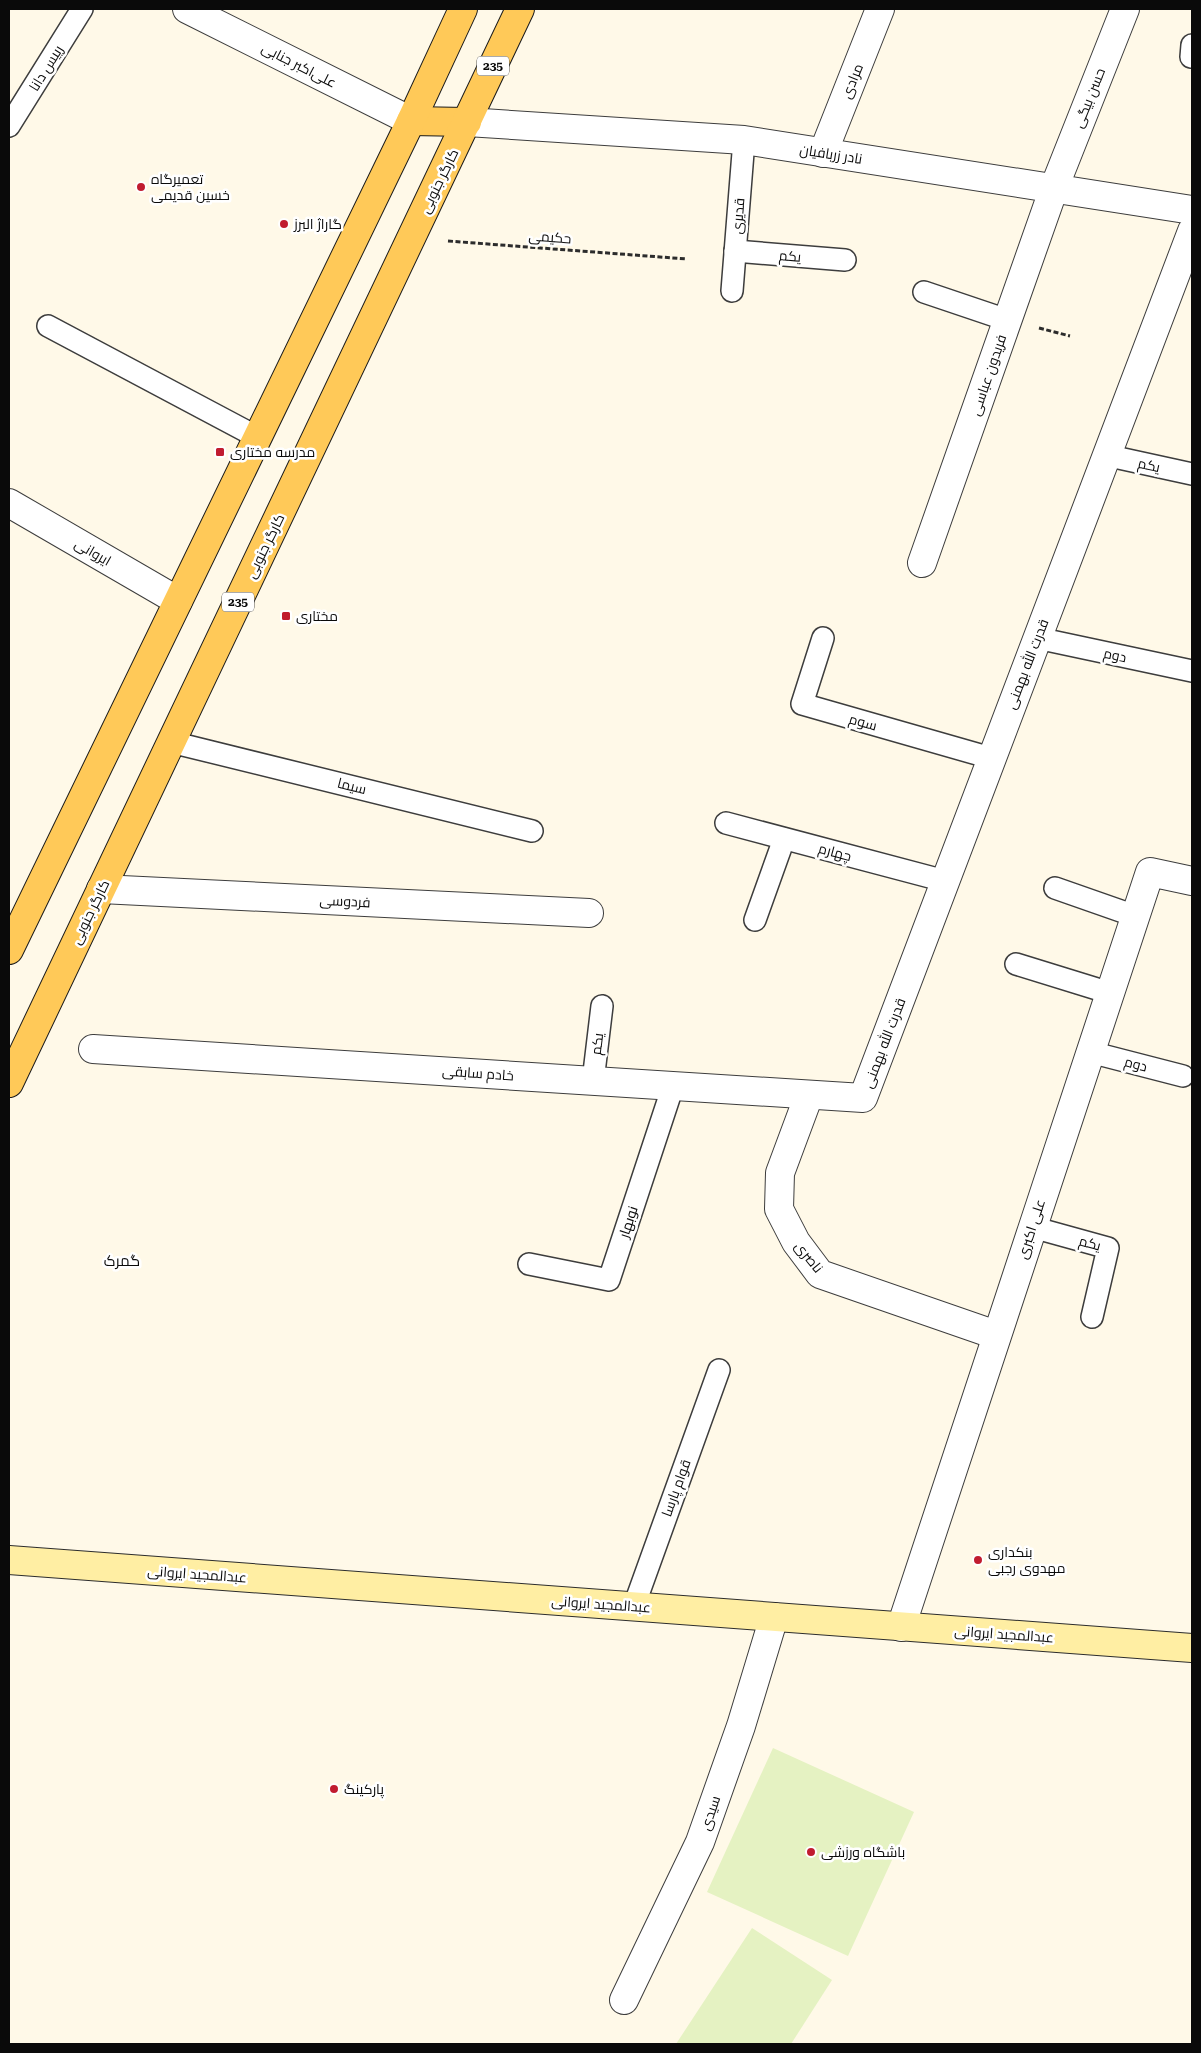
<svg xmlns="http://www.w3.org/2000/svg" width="1201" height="2053" viewBox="0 0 1201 2053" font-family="'Roboto Serif',Cairo,serif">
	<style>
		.pitch { fill: #e5f2c2 }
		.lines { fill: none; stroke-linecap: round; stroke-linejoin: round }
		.service-casing { stroke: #3d3d3d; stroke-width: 24 }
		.minor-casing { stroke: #3d3d3d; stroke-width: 30 }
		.secondary-casing { stroke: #2c2c2c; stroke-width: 30 }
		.primary-casing { stroke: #1b1b1b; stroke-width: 30 }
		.path { stroke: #2c2c2c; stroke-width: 3; stroke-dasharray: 5 2.5; stroke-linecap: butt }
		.service { stroke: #fff; stroke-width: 21 }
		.minor { stroke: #fff; stroke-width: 28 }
		.secondary { stroke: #ffeea3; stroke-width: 28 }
		.primary { stroke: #ffc958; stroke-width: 28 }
		.poi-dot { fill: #c11c30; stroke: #fff; stroke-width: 2 }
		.labels { text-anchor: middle; stroke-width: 5; stroke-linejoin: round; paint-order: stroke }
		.shield { fill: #fff; stroke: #545454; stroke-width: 1 }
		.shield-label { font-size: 12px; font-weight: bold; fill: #0a0a0a }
		.street-label { font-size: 14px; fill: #0a0a0a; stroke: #fff }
		.poi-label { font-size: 14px; fill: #0a0a0a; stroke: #fff; text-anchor: start }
		.neighbourhood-label { font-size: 15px; fill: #0a0a0a; stroke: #fff }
	</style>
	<rect width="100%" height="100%" fill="#fff9e8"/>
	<g class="pitch">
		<path d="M773,1748l141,64 -66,144 -141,-64z"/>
		<path d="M752,1928l80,52 -41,64h-115z"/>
	</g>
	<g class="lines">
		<defs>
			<g id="service">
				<path d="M1191,57l1,-12"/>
				<path d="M9,126l73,-117"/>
				<path d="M735,251l110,9"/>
				<path d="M732,291l12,-151"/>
				<path d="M924,292l83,28"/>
				<path d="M48,326l209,111"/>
				<path d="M1105,455l87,19"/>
				<path d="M823,638l-21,66 189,54"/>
				<path d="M1037,638l155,33"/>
				<path d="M171,742l361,89"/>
				<path d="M726,823l219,58"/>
				<path d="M1055,888l80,28"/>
				<path d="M755,920l29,-81"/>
				<path d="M1016,964l94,29"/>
				<path d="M1090,1052l93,24"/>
				<path d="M593,1081l9,-75"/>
				<path d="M1032,1227l76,21 -16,69"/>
				<path d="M529,1264l80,16 64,-194"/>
				<path d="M634,1606l85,-236"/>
			</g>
			<g id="minor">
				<path d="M187,9l224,112"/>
				<path d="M467,122l277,18 448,70"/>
				<path d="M823,153l57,-144"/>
				<path d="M9,503l169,98"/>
				<path d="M922,563l132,-375 71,-179"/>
				<path d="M101,889l488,24"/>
				<path d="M93,1049l770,49 329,-867"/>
				<path d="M809,1095l-29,78 -1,36 17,33 24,32 176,61"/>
				<path d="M901,1627l249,-755 42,9"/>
				<path d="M624,2000l76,-158 41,-116 33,-109"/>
			</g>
			<path id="secondary" d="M9,1560l1183,88"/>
			<g id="primary">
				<path d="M411,121l56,1"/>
				<path d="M9,950l402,-829 52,-112"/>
				<path d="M9,1083l511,-1074"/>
			</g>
		</defs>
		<use href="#service" class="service-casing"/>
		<use href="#minor" class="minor-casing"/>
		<use href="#secondary" class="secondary-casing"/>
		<use href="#primary" class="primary-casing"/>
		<g class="path">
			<path d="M448,241l239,18"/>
			<path d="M1039,328l31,8"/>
		</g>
		<use href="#service" class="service"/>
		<use href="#minor" class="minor"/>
		<use href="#secondary" class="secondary"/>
		<use href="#primary" class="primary"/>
	</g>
	<g class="poi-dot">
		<circle cx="141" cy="187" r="5"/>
		<circle cx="284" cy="224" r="5"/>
		<rect x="215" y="447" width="10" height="10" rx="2.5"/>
		<rect x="281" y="611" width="10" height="10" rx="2.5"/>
		<circle cx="978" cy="1560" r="5"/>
		<circle cx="334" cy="1789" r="5"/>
		<circle cx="811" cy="1852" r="5"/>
	</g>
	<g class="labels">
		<g class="shield">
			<rect x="477" y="56.5" width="32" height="19" rx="4"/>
			<rect x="222" y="592.5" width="32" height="19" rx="4"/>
		</g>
		<g class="shield-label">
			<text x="493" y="70">235</text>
			<text x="238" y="606">235</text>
		</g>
		<g class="street-label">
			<text transform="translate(299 65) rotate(27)" y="5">علی‌اکبر جنابی</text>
			<text transform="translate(46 68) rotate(-58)" y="5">رییس دانا</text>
			<text transform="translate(852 81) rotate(-68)" y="5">مرادی</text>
			<text transform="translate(1089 98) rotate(-68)" y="5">حسن بیگی</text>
			<text transform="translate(831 154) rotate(9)" y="5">نادر زربافیان</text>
			<text transform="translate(439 181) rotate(-64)" y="5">کارگر جنوبی</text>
			<text transform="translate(738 216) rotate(-85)" y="5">قدیری</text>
			<text transform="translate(550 237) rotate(4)" y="5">حکیمی</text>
			<text transform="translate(790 256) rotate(5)" y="5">یکم</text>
			<text transform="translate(988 375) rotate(-71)" y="5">فریدون عباسی</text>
			<text transform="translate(1149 465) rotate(12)" y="5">یکم</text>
			<text transform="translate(265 546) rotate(-64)" y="5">کارگر جنوبی</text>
			<text transform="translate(93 552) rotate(30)" y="5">ایروانی</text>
			<text transform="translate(1115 655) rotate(12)" y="5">دوم</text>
			<text transform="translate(1027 664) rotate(-69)" y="5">قدرت الله بهمنی</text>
			<text transform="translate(863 722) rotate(16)" y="5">سوم</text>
			<text transform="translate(352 786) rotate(14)" y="5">سیما</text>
			<text transform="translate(835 852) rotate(15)" y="5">چهارم</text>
			<text transform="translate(345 901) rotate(3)" y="5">فردوسی</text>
			<text transform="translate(90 912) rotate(-64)" y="5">کارگر جنوبی</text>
			<text transform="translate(884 1043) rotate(-69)" y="5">قدرت الله بهمنی</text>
			<text transform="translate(597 1044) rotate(-83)" y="5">یکم</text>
			<text transform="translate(1136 1064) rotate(15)" y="5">دوم</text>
			<text transform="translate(478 1073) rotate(4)" y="5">خادم سابقی</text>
			<text transform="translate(628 1222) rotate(-72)" y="5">نوبهار</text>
			<text transform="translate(1031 1229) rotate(-72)" y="5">علی اکبری</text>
			<text transform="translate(1090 1243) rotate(15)" y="5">یکم</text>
			<text transform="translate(809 1257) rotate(51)" y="5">ناصری</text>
			<text transform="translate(676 1488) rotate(-70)" y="5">قوام پارسا</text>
			<text transform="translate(197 1574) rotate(4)" y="5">عبدالمجید ایروانی</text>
			<text transform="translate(601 1604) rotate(4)" y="5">عبدالمجید ایروانی</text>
			<text transform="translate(1004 1634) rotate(4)" y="5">عبدالمجید ایروانی</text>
			<text transform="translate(710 1813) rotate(-71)" y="5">سیدی</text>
		</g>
		<g class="poi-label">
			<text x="151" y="184">تعمیرگاه<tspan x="151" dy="16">خسین قدیمی</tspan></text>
			<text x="294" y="229">گاراژ البرز</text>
			<text x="230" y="457">مدرسه مختاری</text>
			<text x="296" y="621">مختاری</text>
			<text x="988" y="1557">بنکداری<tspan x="988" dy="16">مهدوی رجبی</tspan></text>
			<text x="344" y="1794">پارکینگ</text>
			<text x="821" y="1857">باشگاه ورزشی</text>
		</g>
		<g class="neighbourhood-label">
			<text x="122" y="1266">گمرک</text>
		</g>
	</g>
	<rect width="1201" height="2053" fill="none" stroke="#0a0a0a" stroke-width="20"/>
</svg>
